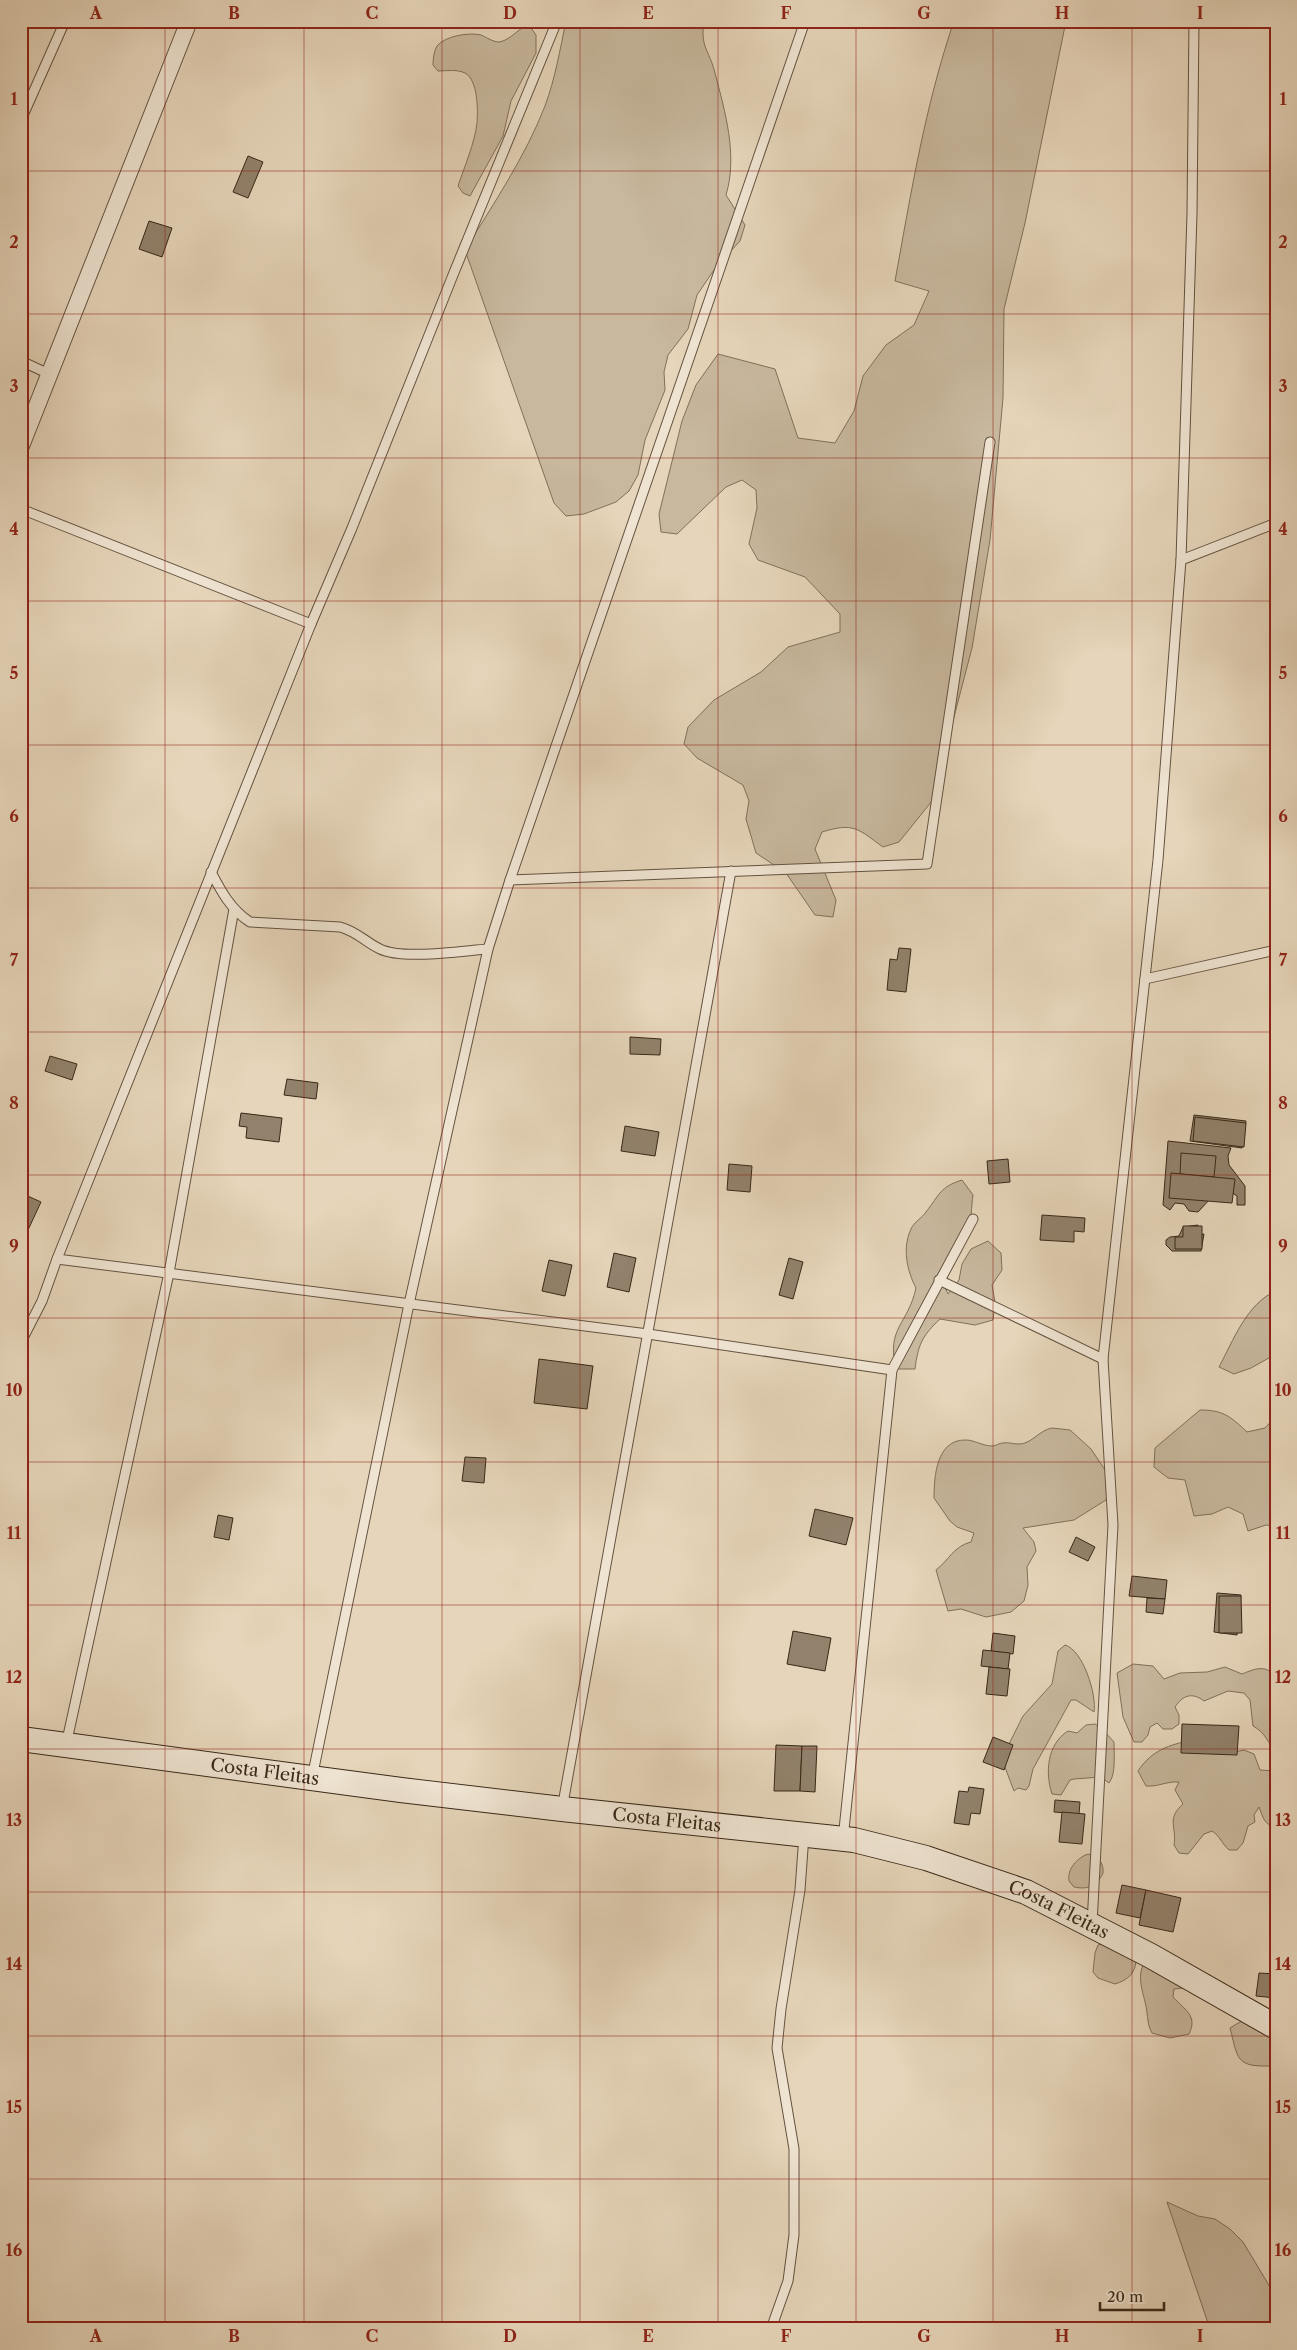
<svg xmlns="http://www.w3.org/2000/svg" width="1297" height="2350" viewBox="0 0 1297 2350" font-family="'Libre Caslon Text',serif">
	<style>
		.green { fill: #c8b89e; stroke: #80705a }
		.building { fill: #92826c; stroke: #382817 }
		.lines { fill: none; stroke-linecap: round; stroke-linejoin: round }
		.service-casing { stroke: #645340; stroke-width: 11 }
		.minor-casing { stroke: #645340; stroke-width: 18 }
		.secondary-casing { stroke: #382817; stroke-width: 26 }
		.service { stroke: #efe4d2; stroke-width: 9 }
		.minor { stroke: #efe4d2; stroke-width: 16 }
		.secondary { stroke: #efe4d2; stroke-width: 24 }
		.grid { fill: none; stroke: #8f2418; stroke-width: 1; stroke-opacity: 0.55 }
		.labels { text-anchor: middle; stroke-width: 5; stroke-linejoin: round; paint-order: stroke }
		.street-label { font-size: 18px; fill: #382817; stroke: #efe4d2 }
		.neatline { fill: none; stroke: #8f2418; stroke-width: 2 }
		.grid-label { font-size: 16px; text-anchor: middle; font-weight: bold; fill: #8f2418 }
	</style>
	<rect width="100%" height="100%" fill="#e6d5ba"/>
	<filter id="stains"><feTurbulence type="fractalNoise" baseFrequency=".004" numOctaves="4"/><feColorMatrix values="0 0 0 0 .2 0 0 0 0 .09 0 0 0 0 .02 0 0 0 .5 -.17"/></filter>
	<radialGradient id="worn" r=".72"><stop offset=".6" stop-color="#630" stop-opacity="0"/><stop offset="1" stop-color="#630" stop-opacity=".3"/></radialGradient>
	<g class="green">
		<path d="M566,21h138c-4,27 5,28 11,52 10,39 23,82 11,122l19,30 -5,16 -24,26 -19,28 -9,34 -20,26 -4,17 1,18 -20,50 -7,35 -9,16 -13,11 -32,12 -18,2 -12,-13 -89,-253c29,-47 60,-93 80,-144 10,-27 15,-56 21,-85z"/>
		<path d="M954,21h112l-41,202 -21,86 -1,89 -13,142 -18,108 -40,153 -33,41 -16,5c-25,-18 -29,-25 -61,-15l-7,17 21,51 -3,17 -18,-2 -29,-42 -30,-20 -10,-34 3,-18 -6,-16 -46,-27 -13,-14 4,-17 26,-27 47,-28 27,-25 52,-15v-18l-35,-37 -47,-17 -9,-16 8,-36 -1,-18 -14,-10 -16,7 -49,47 -16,-2 -2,-18 23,-93 14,-36 22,-31 57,15 23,69 37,5 19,-32 9,-35 23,-31 28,-20 15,-34 -34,-10c16,-88 30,-175 59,-260z"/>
		<path d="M522,28h9l5,7v18l-25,48 -8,35 -33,60 -7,-3 -5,-7c6,-18 17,-44 19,-63 1,-13 1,-43 -12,-50 -8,-4 -19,-2 -27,-2l-5,-6c0,-6 1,-14 4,-19 8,-10 32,-14 44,-11 5,2 12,7 18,7 8,-1 16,-9 23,-14z"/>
		<path d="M962,1180l11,15c-2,12 -1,24 -5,35 -7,28 -39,27 -20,64l11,-14 3,-16 9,-15 17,-8 13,12 1,17 -10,15 3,17 -2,18 -18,5 -35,-6c-18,17 -22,26 -25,50h-19c-10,-42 12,-44 20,-81 -9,-17 -14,-40 -5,-59 3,-7 11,-11 15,-17 14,-18 14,-25 36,-32z"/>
		<path d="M1276,1291v63l-25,14 -17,6 -15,-7c14,-26 28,-64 57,-76z"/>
		<path d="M1200,1410c23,0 30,6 47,22l18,-4 11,-12v110l-10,-1 -18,6 -5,-17 -15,-7 -16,7 -18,2 -9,-36 -17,-2 -14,-11 1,-19z"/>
		<path d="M1052,1428l18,2 21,19 16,24 3,18 -4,9 -32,20 -51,8 11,14 2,9 -9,16 1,18 -4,16 -13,11 -25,5 -25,-8 -13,2 -12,-41c13,-10 18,-24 35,-28l3,-9 -17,-6 -7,-6 -16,-23c0,-20 2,-59 32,-58 8,0 17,6 26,6 4,0 7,-3 11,-3 5,-1 10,1 15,1 13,1 21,-14 34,-16z"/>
		<path d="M1065,1645c18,5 32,50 29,67l-18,-12h-5l-38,69 -4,17 -3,4 -8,-2 -4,3 -14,-37 9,-10 14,-28 29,-32 6,-33z"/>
		<path d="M1133,1664l20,2 11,13 16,-6 27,-1 18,-5 17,7c13,-5 22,-10 34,2v76c-9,-10 -10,-19 -23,-26l-3,-26 -6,-7 -16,-2 -24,10c-12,-9 -21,-6 -29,6l4,8v9l-7,5h-9l-6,-6 -7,4 -2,8 -6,7h-8l-11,-25 -6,-44z"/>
		<path d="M1095,1724l7,5 12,13c0,12 2,33 -5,41l-8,-6 -27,2 -4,1 -9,15 -9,-1c-7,-21 -5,-50 16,-63l9,2 9,-8z"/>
		<path d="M1192,1740l43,12 9,-2 10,4 6,16 16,1v31l-6,2 6,2v22c-12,-4 -13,-10 -17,-21l-5,8 1,7 -7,4 -5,17 -6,7h-8c-7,-6 -9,-14 -17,-19l-8,3 -16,20 -9,-1 -5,-8c3,-18 -8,-26 9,-41l-8,-14 4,-8c-12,-1 -21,5 -33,4l-8,-15c14,-21 31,-26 54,-31z"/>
		<path d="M1088,1854c10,2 16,9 15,19 -6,13 -15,17 -29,14l-5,-6c-2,-12 8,-23 19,-27z"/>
		<path d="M1112,1941l24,18c0,14 -8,21 -21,25l-17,-6 -5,-6 2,-19 3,-8z"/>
		<path d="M1146,1959l37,29 -9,1 -1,8c12,13 25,19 16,37l-19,4 -18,-5c-5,-9 -4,-17 -6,-27 -4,-18 -10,-30 0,-47z"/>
		<path d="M1245,2019l31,4v37l-6,6c-35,1 -32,-8 -40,-38z"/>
		<path d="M1167,2202l31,14 17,3 15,10 13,13 33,55v32h-66z"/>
	</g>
	<g class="building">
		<path d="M248,156l15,6 -15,36 -15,-6z"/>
		<path d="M149,221l23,7 -10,29 -23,-8z"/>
		<path d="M899,948l12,1 -5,43 -19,-2 3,-31 7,1z"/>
		<path d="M630,1037l31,2 -1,16 -30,-1z"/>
		<path d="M50,1056l27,8 -5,16 -27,-9z"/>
		<path d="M287,1079l31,4 -2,16 -32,-4z"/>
		<path d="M241,1113l41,5 -3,24 -33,-4 1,-11 -8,-1z"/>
		<path d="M1194,1115l52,6 -4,27 -52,-7z"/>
		<path d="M1195,1117l51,6 -2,24 -51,-6z"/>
		<path d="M625,1126l34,6 -4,24 -34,-5z"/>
		<path d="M1168,1141l63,7 -3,8 1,9 16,21v19h-8v-9l-15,-10 -24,26 -9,-1 -5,-7 -9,-1 -5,7 -7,-5z"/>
		<path d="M1181,1153l35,3 -2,21 -34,-3z"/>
		<path d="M1008,1159l2,23 -21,2 -2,-23z"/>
		<path d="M729,1164l23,2 -2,26 -23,-2z"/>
		<path d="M1171,1173l64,6 -3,24 -63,-5z"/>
		<path d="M21,1193l20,9 -13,28 -7,-4z"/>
		<path d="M1042,1215l43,3 -1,14 -10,-1v11l-34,-2z"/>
		<path d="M1198,1225l-2,10 8,-1 -3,17h-29l-6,-6v-5l4,-3 9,-1 4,-9z"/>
		<path d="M1183,1226h19v23h-27v-12h8z"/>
		<path d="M614,1253l22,5 -7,34 -22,-5z"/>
		<path d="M789,1258l14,4 -10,37 -14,-4z"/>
		<path d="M549,1260l23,5 -7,31 -23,-5z"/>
		<path d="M539,1359l54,7 -6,43 -53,-6z"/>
		<path d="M465,1457l21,1 -2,25 -22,-2z"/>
		<path d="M815,1509l38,9 -7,27 -37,-9z"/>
		<path d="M218,1515l15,3 -4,22 -15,-3z"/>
		<path d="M1076,1537l19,10 -7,14 -19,-9z"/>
		<path d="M1132,1576l35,4 -2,19 -36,-3z"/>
		<path d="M1217,1593l24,2 -4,40 -23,-3z"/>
		<path d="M1219,1596h22l1,37h-23z"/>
		<path d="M1147,1598l18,1 -2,15 -17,-2z"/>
		<path d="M793,1631l38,7 -6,33 -38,-7z"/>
		<path d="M993,1633l22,3 -2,18 -22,-3z"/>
		<path d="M983,1650l27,3 -2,16 -27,-3z"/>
		<path d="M989,1667l21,2 -3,27 -21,-2z"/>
		<path d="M1182,1724l57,2 -2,29 -56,-2z"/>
		<path d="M993,1737l20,8 -9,25 -21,-8z"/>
		<path d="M776,1745l26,1 -2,45h-26z"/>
		<path d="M802,1746h15l-2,46 -15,-1z"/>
		<path d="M969,1787l15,2 -4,25 -9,-1 -2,12 -15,-2 5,-32 9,1z"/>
		<path d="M1055,1800l25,2 -1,12 -25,-2z"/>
		<path d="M1062,1812l23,2 -3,30 -23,-2z"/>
		<path d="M1122,1885l24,5 -6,28 -24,-5z"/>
		<path d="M1146,1890l35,8 -8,34 -34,-7z"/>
		<path d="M1273,1959h3v15h-4z"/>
		<path d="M1259,1973l17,1v24l-20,-2z"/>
	</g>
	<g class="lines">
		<defs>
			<g id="service">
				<path d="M21,120l44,-99"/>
				<path d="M21,361l28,13"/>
				<path d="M21,509l290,115"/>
				<path d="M1181,560l95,-37"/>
				<path d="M211,872c10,19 20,38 39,50l90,5c18,5 25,15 40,22 23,11 81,2 108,0"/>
				<path d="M510,880l417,-16 63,-422"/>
				<path d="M1145,979l131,-29"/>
				<path d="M57,1259l591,75 244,36"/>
				<path d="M939,1280l164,79"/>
				<path d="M21,1342l21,-41 15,-42 254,-635 41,-96 101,-253 104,-254"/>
				<path d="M66,1745l103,-472 65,-364"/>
				<path d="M312,1778l97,-474 79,-355 22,-69 295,-859"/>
				<path d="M562,1809l169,-938"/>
				<path d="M843,1839l49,-469 81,-151"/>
				<path d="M1092,1924l21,-399 -10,-166 55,-499 23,-300 11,-346 2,-193"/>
				<path d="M771,2329l17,-48 6,-46v-86l-17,-101 4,-39 19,-119 4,-55"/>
			</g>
			<path id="minor" d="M21,446l168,-425"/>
			<g id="secondary">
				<path id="s1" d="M21,1739l380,51 161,19 292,31 72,18 100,34 125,64 125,71"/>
			</g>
		</defs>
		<use href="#service" class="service-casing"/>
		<use href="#minor" class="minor-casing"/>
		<use href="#secondary" class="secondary-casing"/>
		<use href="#service" class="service"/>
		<use href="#minor" class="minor"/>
		<use href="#secondary" class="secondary"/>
	</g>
	<path class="grid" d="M165,21v2308M304,21v2308M442,21v2308M580,21v2308M718,21v2308M856,21v2308M993,21v2308M1132,21v2308M21,171h1255M21,314h1255M21,458h1255M21,601h1255M21,745h1255M21,888h1255M21,1032h1255M21,1175h1255M21,1318h1255M21,1462h1255M21,1605h1255M21,1749h1255M21,1892h1255M21,2036h1255M21,2179h1255"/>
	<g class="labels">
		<g class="street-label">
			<text dy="6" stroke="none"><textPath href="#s1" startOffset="246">Costa Fleitas</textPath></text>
			<text dy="6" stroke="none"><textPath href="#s1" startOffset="651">Costa Fleitas</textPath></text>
			<text dy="6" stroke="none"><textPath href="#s1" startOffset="1056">Costa Fleitas</textPath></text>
		</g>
	</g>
	<rect width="1297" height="2350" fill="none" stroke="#e6d5ba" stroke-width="55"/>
	<path d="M1100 2302v8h64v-8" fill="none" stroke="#382817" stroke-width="2.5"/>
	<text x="1107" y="2302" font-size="15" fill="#382817" stroke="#efe4d2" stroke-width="4" paint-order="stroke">20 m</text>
	<rect x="28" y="28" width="1242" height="2294" class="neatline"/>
	<g class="grid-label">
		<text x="96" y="19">A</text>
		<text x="234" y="19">B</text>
		<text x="372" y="19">C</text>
		<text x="510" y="19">D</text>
		<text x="648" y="19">E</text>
		<text x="786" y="19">F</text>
		<text x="924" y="19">G</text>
		<text x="1062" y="19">H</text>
		<text x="1200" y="19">I</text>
		<text x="14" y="105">1</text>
		<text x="1283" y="105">1</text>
		<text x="14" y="248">2</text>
		<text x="1283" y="248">2</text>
		<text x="14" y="392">3</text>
		<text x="1283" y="392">3</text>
		<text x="14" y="535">4</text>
		<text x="1283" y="535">4</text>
		<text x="14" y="679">5</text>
		<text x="1283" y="679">5</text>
		<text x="14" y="822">6</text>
		<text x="1283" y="822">6</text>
		<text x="14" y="966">7</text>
		<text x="1283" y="966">7</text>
		<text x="14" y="1109">8</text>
		<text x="1283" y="1109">8</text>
		<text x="14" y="1252">9</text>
		<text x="1283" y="1252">9</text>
		<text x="14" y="1396">10</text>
		<text x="1283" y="1396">10</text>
		<text x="14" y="1539">11</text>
		<text x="1283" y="1539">11</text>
		<text x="14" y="1683">12</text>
		<text x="1283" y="1683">12</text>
		<text x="14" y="1826">13</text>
		<text x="1283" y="1826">13</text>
		<text x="14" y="1970">14</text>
		<text x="1283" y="1970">14</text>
		<text x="14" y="2113">15</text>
		<text x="1283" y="2113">15</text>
		<text x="14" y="2256">16</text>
		<text x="1283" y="2256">16</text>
		<text x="96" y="2342">A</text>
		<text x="234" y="2342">B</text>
		<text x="372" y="2342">C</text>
		<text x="510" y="2342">D</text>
		<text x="648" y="2342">E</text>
		<text x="786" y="2342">F</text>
		<text x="924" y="2342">G</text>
		<text x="1062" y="2342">H</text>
		<text x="1200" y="2342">I</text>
	</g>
	<rect width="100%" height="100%" filter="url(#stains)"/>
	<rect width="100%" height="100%" fill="url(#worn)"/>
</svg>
